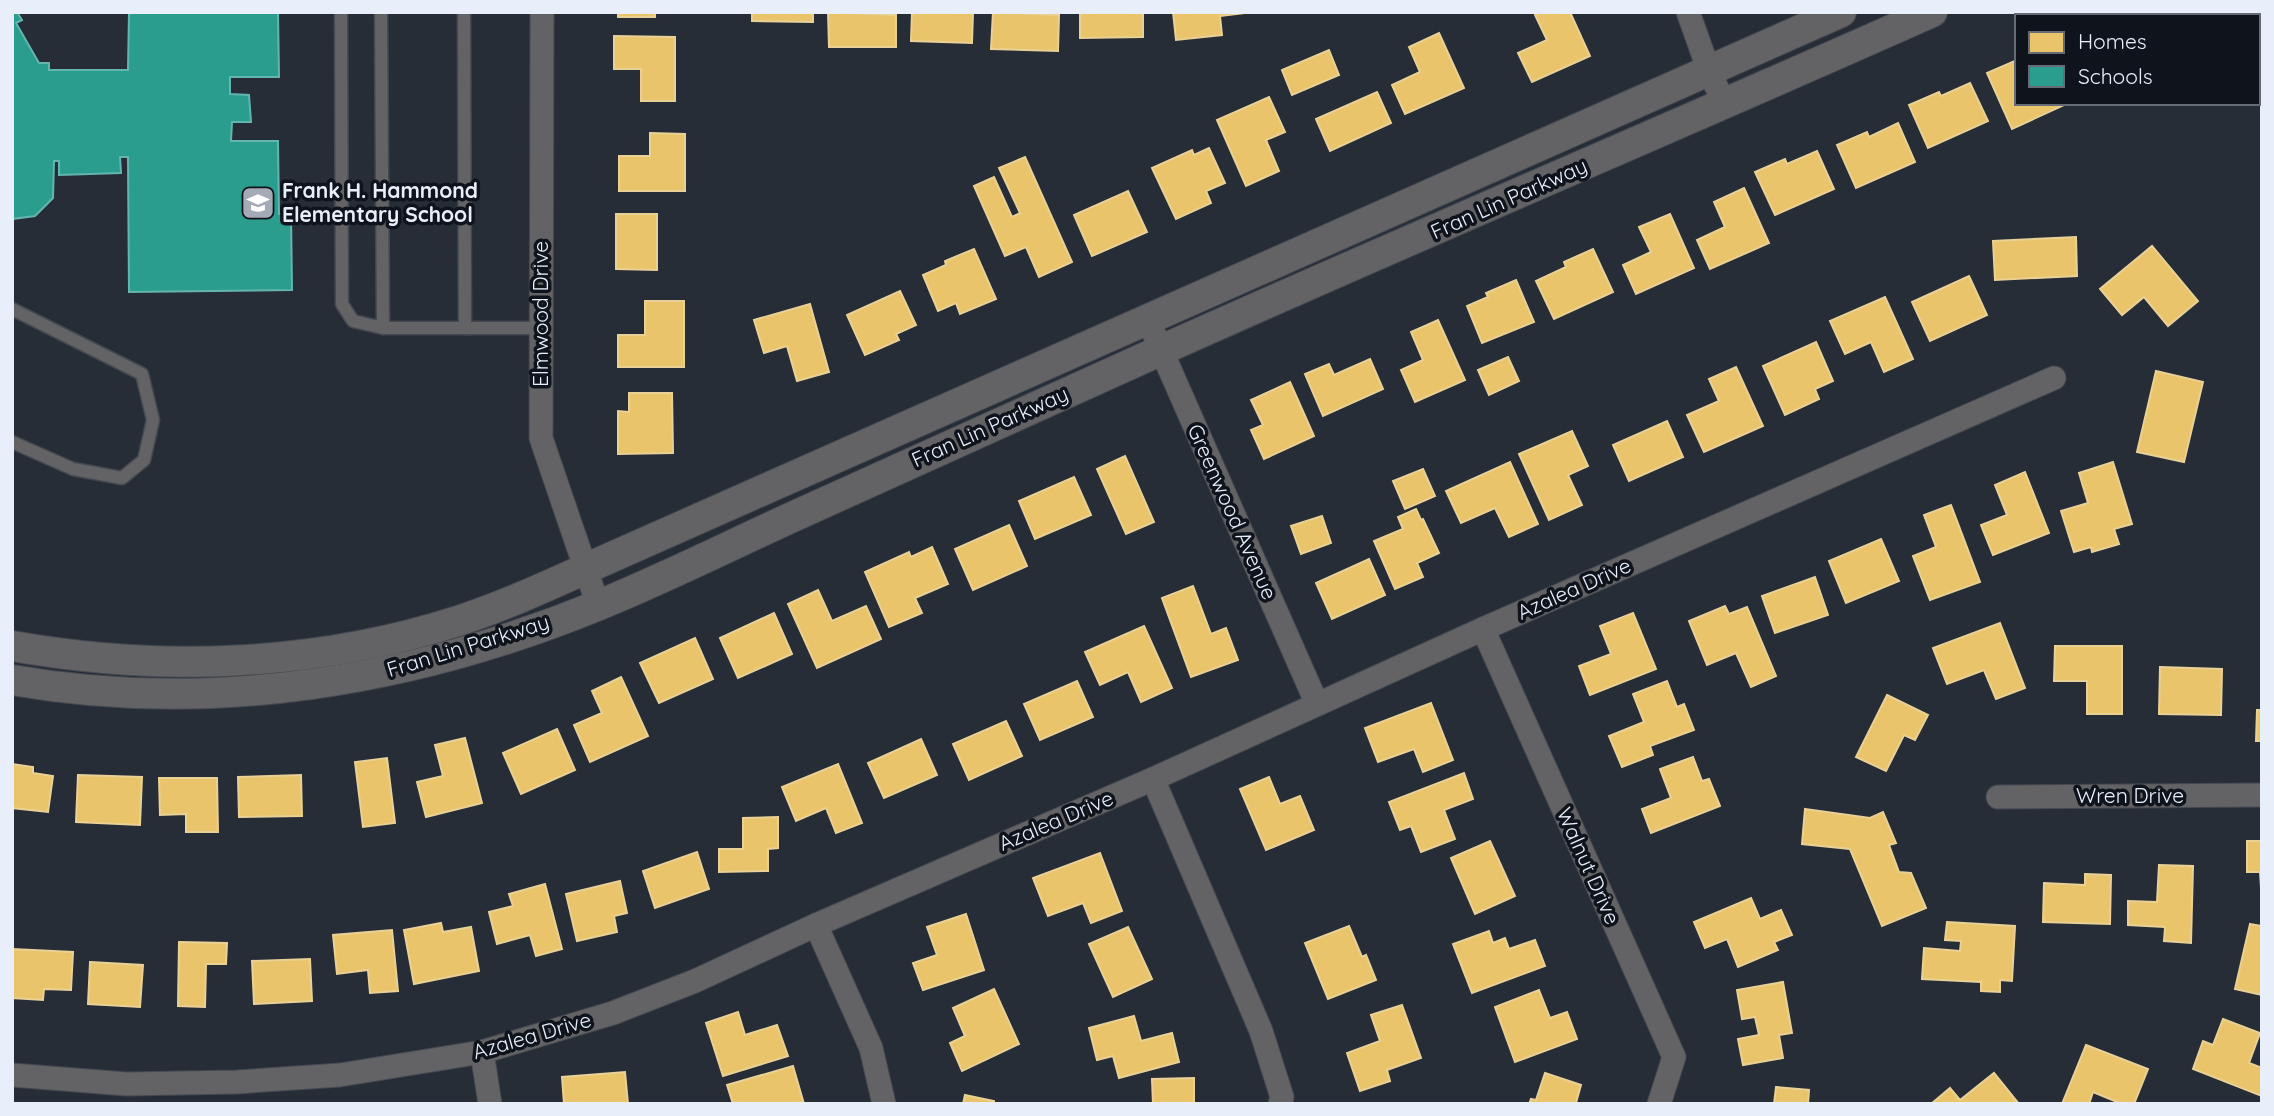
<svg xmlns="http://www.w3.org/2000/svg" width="2274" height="1116" viewBox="0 0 2274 1116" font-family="Quicksand,sans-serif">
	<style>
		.homes { fill: #e9c46a; stroke: #e9d196; stroke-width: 2 }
		.schools { fill: #2a9d8f; stroke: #63b6af; stroke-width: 2 }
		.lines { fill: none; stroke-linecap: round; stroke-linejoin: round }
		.service-casing { stroke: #444951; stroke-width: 15 }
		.minor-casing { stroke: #444951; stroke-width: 25 }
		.tertiary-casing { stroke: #444951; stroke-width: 32 }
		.service { stroke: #636264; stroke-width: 12 }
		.minor { stroke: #636264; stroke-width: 23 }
		.tertiary { stroke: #636264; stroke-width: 30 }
		.labels { text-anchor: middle; stroke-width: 7; stroke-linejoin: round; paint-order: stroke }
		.poi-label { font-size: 21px; font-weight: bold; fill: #e8effb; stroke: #0f141c; text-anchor: start }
		.street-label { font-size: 21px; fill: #e8effb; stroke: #0f141c }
	</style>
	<rect width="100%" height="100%" fill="#272d37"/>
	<g class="homes">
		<rect x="618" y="12" width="37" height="5"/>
		<path d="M752,12h61v10l-61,-1z"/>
		<path d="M828,12l68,3v32h-67z"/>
		<path d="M912,12h61l-1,31 -61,-2z"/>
		<path d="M993,12l66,3 -1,36 -67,-2z"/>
		<path d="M1080,12h63v25l-63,1z"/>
		<path d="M1173,12h71v1l-24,3 2,19 -46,5z"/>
		<path d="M1541,12h29l20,44 -58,26 -14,-29 29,-13 -12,-25z"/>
		<path d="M2149,12h70l1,4h-70z"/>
		<path d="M2233,12h29v24l-4,1v-21h-24z"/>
		<path d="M1439,33l25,55 -59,26 -13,-29 28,-13 -11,-25z"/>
		<path d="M614,36l61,1v64h-34v-32h-27z"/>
		<path d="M1329,50l10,25 -47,20 -10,-25z"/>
		<path d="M2017,60v43l49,1 -54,25 -25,-56z"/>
		<path d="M1970,83l18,38 -60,27 -19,-43 30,-13 2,4z"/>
		<path d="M1377,92l14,31 -61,28 -14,-32z"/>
		<path d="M1269,97l16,35 -19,8 13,31 -33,15 -29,-66z"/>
		<path d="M1898,123l17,39 -59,26 -19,-43 30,-13 2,5z"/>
		<path d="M650,133l35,1v57h-66v-35h31z"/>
		<path d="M1209,148l16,35 -19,8 5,12 -35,16 -24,-51 40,-18 2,5z"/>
		<path d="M1817,151l17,38 -59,26 -20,-43 30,-13 2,5z"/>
		<path d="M1025,157l47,105 -33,15 -13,-30 -21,9 -31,-70 20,-9 18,40 8,-4 -21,-45z"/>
		<path d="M1744,188l25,55 -59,26 -13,-29 28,-13 -11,-25z"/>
		<path d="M1128,191l19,41 -55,24 -18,-41z"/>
		<path d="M616,214h41v56l-41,-1z"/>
		<path d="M1670,214l24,54 -58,26 -13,-29 28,-13 -12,-25z"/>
		<path d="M2076,237l1,39 -82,4 -2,-39z"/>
		<path d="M2152,246l46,55 -30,25 -24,-29 -22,18 -22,-26z"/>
		<path d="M974,249l22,50 -36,15 -4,-11 -18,8 -15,-36 23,-10 -1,-4z"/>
		<path d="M1593,249l20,43 -59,27 -18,-38 30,-14 -2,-5z"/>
		<path d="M1969,276l18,39 -57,26 -18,-39z"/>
		<path d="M1516,280l18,42 -52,21 -15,-37 21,-9 -2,-4z"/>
		<path d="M900,291l16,34 -20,9 3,6 -34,15 -18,-40z"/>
		<path d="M1885,297l28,62 -29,13 -13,-30 -26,12 -15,-33z"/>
		<path d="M645,301h39v66h-66v-32h27z"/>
		<path d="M810,304l19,68 -32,9 -10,-35 -23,7 -10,-33z"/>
		<path d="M1438,320l27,60 -50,22 -14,-32 22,-10 -12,-28z"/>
		<path d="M1816,342l17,39 -18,8 4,10 -34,16 -22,-49z"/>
		<path d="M1508,357l11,24 -30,14 -11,-25z"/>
		<path d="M1370,359l13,30 -60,27 -18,-42 24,-10 5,11z"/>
		<path d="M1736,367l27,59 -59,26 -17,-37 32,-14 -10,-22z"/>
		<path d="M2156,371l47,11 -19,80 -47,-10z"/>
		<path d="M1290,382l24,54 -50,23 -13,-29 12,-5 -12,-25z"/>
		<path d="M629,393h43l1,60 -55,1v-43l11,1z"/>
		<path d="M1667,421l16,36 -54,24 -16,-36z"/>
		<path d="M1572,431l16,35 -20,9 14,30 -33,15 -30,-66z"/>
		<path d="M1125,456l29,66 -28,12 -29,-65z"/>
		<path d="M1510,462l28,62 -29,13 -14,-29 -34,15 -15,-32z"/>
		<path d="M2113,462l19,62 -18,5 5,15 -27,8 -1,-5 -17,5 -13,-41 27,-8 -9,-30z"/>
		<path d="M1423,469l12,27 -30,13 -12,-28z"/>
		<path d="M2025,472l24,61 -56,22 -12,-30 26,-10 -12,-30z"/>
		<path d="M1074,477l17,38 -56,24 -16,-38z"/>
		<path d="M1951,505l29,77 -50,18 -17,-44 23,-9 -12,-32z"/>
		<path d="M1416,509l5,11 2,-1 16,34 -22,10 6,14 -28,12 -21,-48 29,-12 -5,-12z"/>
		<path d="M1322,516l9,27 -30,11 -10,-28z"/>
		<path d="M1009,525l18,41 -54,24 -18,-41z"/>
		<path d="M1881,539l18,42 -53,22 -17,-42z"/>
		<path d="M932,547l16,37 -33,14 7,15 -33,14 -24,-55 44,-20 2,5z"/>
		<path d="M1369,559l16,36 -53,24 -16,-36z"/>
		<path d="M1815,577l13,38 -53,18 -13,-37z"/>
		<path d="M1193,586l18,48 15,-6 12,32 -47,17 -29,-79z"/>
		<path d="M818,590l14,31 34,-15 15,33 -64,29 -29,-64z"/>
		<path d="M1725,606l4,8 18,-7 29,69 -25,11 -15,-34 -29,12 -18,-44z"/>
		<path d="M774,613l18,41 -54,24 -18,-40z"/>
		<path d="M1633,613l23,56 -66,26 -11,-29 32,-12 -11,-28z"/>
		<path d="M2000,623l25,65 -29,11 -12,-29 -37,14 -14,-36z"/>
		<path d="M1144,626l28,62 -31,14 -13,-30 -28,13 -15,-33z"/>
		<path d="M695,638l18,41 -54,24 -19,-40z"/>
		<path d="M2055,646h67v68h-35v-33h-33z"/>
		<path d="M2160,667l62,2 -1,46 -62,-1z"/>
		<path d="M621,677l27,59 -58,26 -16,-37 28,-12 -10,-22z"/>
		<path d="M1077,681l16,36 -53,23 -16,-36z"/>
		<path d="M1667,681l10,26 7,-3 10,26 -44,16 3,9 -31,12 -13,-31 35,-14 -11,-28z"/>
		<path d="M1887,695l41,20 -13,25 -11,-5 -18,36 -30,-14z"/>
		<path d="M1431,703l22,57 -30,12 -9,-23 -36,13 -13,-34z"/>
		<path d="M2257,710h5v31h-6z"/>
		<path d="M1006,721l16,35 -53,24 -16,-36z"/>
		<path d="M557,729l18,41 -54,24 -18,-41z"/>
		<path d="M465,738l17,65 -56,14 -9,-35 26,-6 -8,-31z"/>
		<path d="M921,739l16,36 -53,23 -16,-35z"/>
		<path d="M1693,757l9,24 7,-2 11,27 -69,27 -9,-24 29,-11 -11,-29z"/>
		<path d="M387,758l8,65 -32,4 -8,-65z"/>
		<path d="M12,764l21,3v6l20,3 -5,36 -36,-4z"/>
		<path d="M838,764l24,59 -26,10 -10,-25 -30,13 -14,-34z"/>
		<path d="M1464,773l9,26 -29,11 11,29 -34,13 -10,-26 -11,4 -11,-28z"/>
		<path d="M78,775l64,2 -2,48 -64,-3z"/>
		<path d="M301,775l1,41 -63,1 -1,-40z"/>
		<path d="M1269,777l11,27 20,-8 14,34 -48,20 -26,-61z"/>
		<path d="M159,778h58l1,54h-32v-18l-26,1z"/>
		<path d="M1805,809l65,9 13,-6 13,31 -7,2 10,27 12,1 15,35 -44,18 -32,-77 -48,-5z"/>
		<path d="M778,817v31l-10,1v22l-49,1v-23h24v-31z"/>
		<path d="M1490,841l25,55 -40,18 -24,-56z"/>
		<path d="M2247,841h15v63l-2,-32h-13z"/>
		<path d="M697,852l12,37 -54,19 -12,-37z"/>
		<path d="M1100,853l22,58 -31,12 -8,-20 -35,13 -15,-38z"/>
		<path d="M2159,865l34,1 -2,77 -27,-2 1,-14 -37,-2v-24l29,1z"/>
		<path d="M2085,874l26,1 -1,49 -67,-2 1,-39 41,2z"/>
		<path d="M620,881l7,32 -13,3 3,16 -40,9 -11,-47z"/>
		<path d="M545,884l17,65 -26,7 -6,-21 -33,9 -8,-32 24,-6 -4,-12z"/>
		<path d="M1751,898l9,21 21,-9 11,25 -18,7 4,8 -40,17 -11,-28 -22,9 -11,-26z"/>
		<path d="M966,914l18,56 -61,20 -10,-27 24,-8 -10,-28z"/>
		<path d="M1947,922l68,4 -3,55 -12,-1v12l-19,-1v-9l-59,-3 2,-31 36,3 1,-10 -16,-1z"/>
		<path d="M441,923l2,9 28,-5 8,44 -65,13 -10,-54z"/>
		<path d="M2250,924l12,2v69l-27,-6z"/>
		<path d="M1349,926l13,31 4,-2 10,25 -48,19 -23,-56z"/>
		<path d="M1128,927l24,52 -39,18 -24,-53z"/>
		<path d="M392,930l6,61 -28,2 -2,-23 -31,4 -4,-39z"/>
		<path d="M1489,931l4,12 12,-5 4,11 26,-9 10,26 -73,27 -19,-49z"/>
		<path d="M179,942l48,1 -1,21h-20l-1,43 -27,-1z"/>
		<path d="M12,949l61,3 -2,38 -27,-1 -1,11 -31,-2z"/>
		<path d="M310,959l2,42 -58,3 -2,-43z"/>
		<path d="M90,962l53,3 -3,42 -52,-3z"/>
		<path d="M1783,982l9,51 -13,2 4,23 -40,7 -5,-26 21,-4 -4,-18 -13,2 -5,-29z"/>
		<path d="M994,989l25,55 -57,27 -12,-28 15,-7 -12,-28z"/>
		<path d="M1539,990l11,28 17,-6 10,27 -62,23 -20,-55z"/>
		<path d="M1402,1005l19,53 -34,12 3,11 -30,10 -13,-38 33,-12 -9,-26z"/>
		<path d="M738,1012l7,23 32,-10 11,31 -65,20 -17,-53z"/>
		<path d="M1134,1016l7,25 31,-8 7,29 -60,16 -6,-22 -16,4 -8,-32z"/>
		<path d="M2223,1019l37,14 -11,30 13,5v28l-69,-27 10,-28 10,4z"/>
		<path d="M2086,1045l62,24 -14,35h-12l-29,-12 -4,12h-27z"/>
		<path d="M793,1066l11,38h-71l-6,-19z"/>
		<path d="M625,1072l3,32h-64l-2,-27z"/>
		<path d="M1545,1073l36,12 -5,18 2,1h-49l2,-5 5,1z"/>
		<path d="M1994,1073l25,31h-88l19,-16 10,12z"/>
		<path d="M1194,1078v26h-41l-1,-25z"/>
		<path d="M1776,1087l33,3 -1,14h-34z"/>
		<path d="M965,1095l29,6v3h-31z"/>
	</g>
	<path class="schools" d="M12,12h5l5,8 -6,3 23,40h10v7h79l1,-58h149l1,65h-49v17l19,1 2,27h-19l-1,19h47l1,73h12l1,76 -163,2 -1,-135h-8l1,16 -62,2v-14h-5l-1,37 -18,18 -23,3z"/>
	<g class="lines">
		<defs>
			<g id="service">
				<path d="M341,12l1,292 11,17 30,7h158"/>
				<path d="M381,12l2,316"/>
				<path d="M464,12l1,316"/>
				<path d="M12,309l130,65 11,46 -9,40 -22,18 -49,-9 -61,-27"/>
			</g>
			<g id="minor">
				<path d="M542,12l-1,426 57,167"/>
				<path d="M1688,12l21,59 16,34"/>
				<path d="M1148,320l169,384"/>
				<path d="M1483,629l191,428 -15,47"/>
				<path d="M1153,779l108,252 21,66 -2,7"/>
				<path d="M1998,797l264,-2"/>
				<path d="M816,925l55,123 13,56"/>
				<path d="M482,1052l8,52"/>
				<path d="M12,1075l114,9 111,-2 103,-7 142,-23 131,-39 82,-32 121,-56 337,-146 330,-150 571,-251"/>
			</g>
			<g id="tertiary">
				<path d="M12,646c148,26 302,21 446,-25 43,-14 85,-33 127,-52l1256,-557"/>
				<path d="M12,680c200,35 401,1 587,-75 64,-26 126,-57 189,-86 122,-55 245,-111 367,-166 258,-116 519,-226 777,-341"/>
			</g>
		</defs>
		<use href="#service" class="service-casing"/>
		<use href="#minor" class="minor-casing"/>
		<use href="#tertiary" class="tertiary-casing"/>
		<use href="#service" class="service"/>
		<use href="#minor" class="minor"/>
		<use href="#tertiary" class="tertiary"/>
	</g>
	<defs>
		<symbol id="school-square" viewBox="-11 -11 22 22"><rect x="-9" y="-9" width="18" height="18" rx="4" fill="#a4abb6" stroke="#0f141c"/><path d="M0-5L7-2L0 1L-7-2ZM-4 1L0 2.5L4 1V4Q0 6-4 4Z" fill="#fff"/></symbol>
	</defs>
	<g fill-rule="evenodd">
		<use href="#school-square" x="239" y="184" width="38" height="38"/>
	</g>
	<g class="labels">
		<g class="poi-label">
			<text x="282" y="198">Frank H. Hammond<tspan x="282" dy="24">Elementary School</tspan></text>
		</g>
		<g class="street-label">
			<text transform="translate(1509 199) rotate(-24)" y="7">Fran Lin Parkway</text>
			<text transform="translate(541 314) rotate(-90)" y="7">Elmwood Drive</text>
			<text transform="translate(990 427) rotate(-24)" y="7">Fran Lin Parkway</text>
			<text transform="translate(1232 512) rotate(66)" y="7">Greenwood Avenue</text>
			<text transform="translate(1574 589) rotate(-24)" y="7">Azalea Drive</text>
			<text transform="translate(468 646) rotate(-17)" y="7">Fran Lin Parkway</text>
			<text x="2130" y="803">Wren Drive</text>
			<text transform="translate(1056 821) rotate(-23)" y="7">Azalea Drive</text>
			<text transform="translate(1588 866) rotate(66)" y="7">Walnut Drive</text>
			<text transform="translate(532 1036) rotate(-16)" y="7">Azalea Drive</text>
		</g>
	</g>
	<rect width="2274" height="1116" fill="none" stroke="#e8effb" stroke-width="28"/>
	<rect x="2015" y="14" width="245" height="91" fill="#0f141c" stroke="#666c75" stroke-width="2"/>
	<rect x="2029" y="32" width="35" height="21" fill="#e9c46a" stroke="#666c75" stroke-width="2"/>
	<text x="2078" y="49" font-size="21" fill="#e8effb">Homes</text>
	<rect x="2029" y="66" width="35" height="21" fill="#2a9d8f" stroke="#666c75" stroke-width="2"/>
	<text x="2078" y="84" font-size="21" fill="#e8effb">Schools</text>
</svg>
